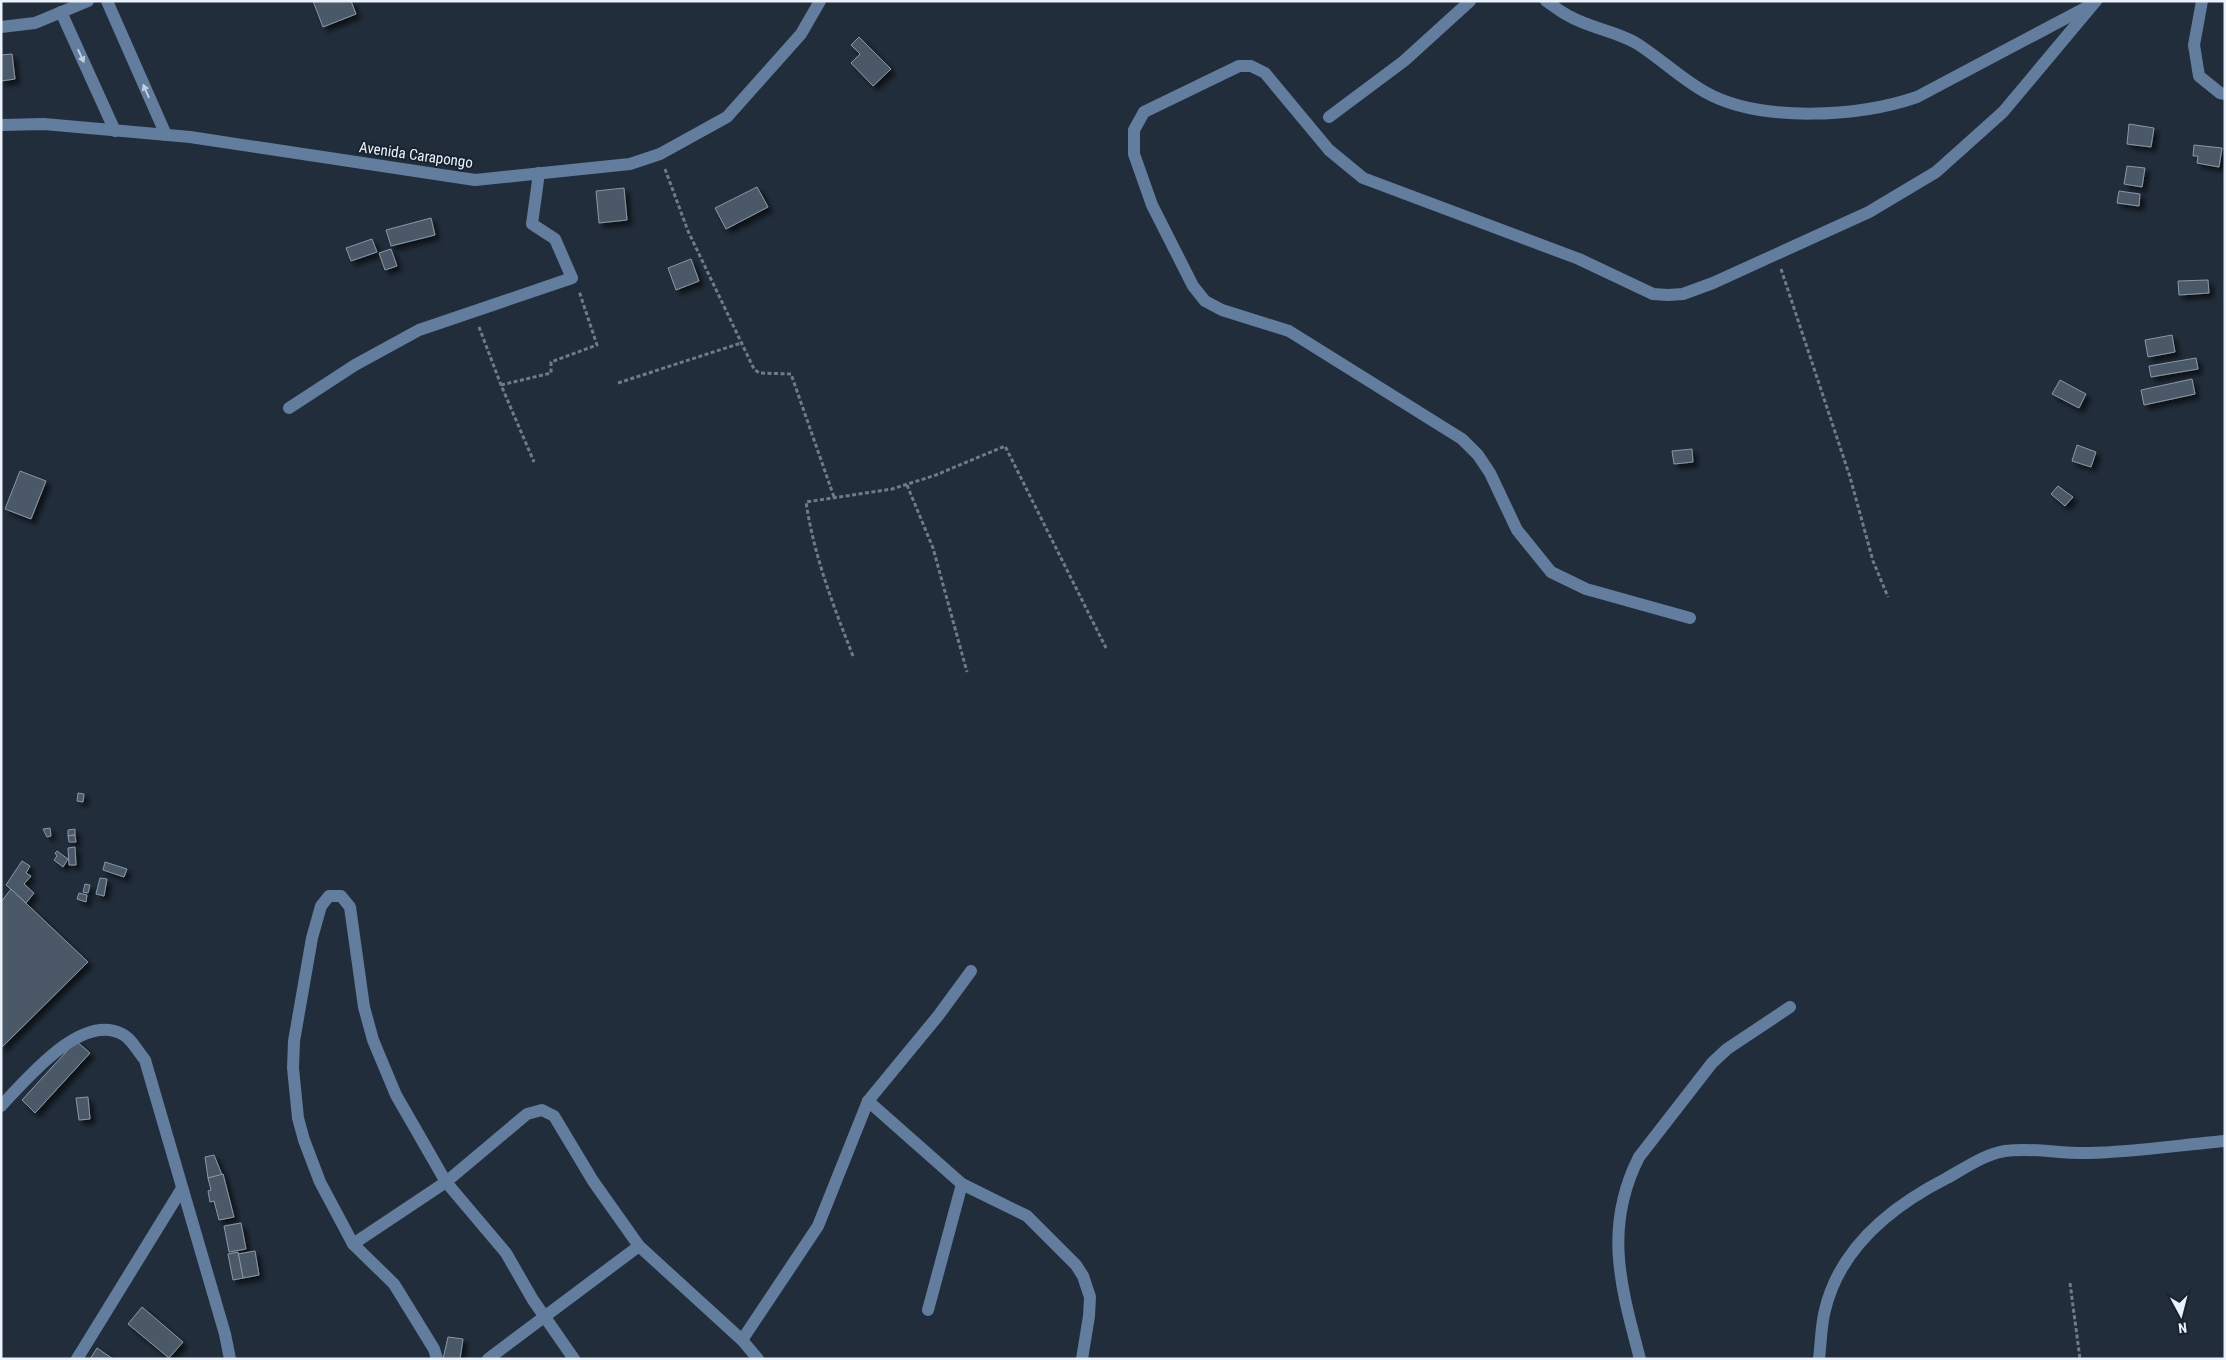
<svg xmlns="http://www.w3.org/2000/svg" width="2226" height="1360" viewBox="0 0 2226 1360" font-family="'Roboto Condensed',sans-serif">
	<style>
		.building { fill: #4c5867; stroke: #8997a7; filter: url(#shadow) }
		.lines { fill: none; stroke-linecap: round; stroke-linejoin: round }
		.path { stroke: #717b87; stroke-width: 3; stroke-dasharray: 4 2.5; stroke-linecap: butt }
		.minor { stroke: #627d9d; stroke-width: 12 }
		.oneway { fill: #c2cfe0 }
		.labels { text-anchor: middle; stroke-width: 4; stroke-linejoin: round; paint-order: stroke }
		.street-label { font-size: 15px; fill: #ebf2fc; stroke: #182330 }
	</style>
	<defs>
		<filter id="shadow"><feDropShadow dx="4.5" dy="4.5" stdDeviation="2.5" flood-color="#0009"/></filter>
	</defs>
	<rect width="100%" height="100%" fill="#212d3a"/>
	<g class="building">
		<path d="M313,1h38l5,13 -33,13z"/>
		<path d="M859,37l32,32 -18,17 -22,-23 9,-9 -9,-9z"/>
		<path d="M12,54l3,25 -14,2v-26z"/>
		<path d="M2129,124l25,4 -3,19 -24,-3z"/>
		<path d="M2194,145l28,3 -3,19 -22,-4 1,-7h-5z"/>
		<path d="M2127,166l18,2 -3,19 -18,-3z"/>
		<path d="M757,187l11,20 -42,22 -11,-21z"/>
		<path d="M624,188l3,32 -28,3 -3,-32z"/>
		<path d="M2119,191l21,3 -1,12 -22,-3z"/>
		<path d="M431,218l4,17 -44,11 -5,-16z"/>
		<path d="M372,239l5,13 -26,9 -5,-13z"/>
		<path d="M391,249l6,17 -12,4 -6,-17z"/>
		<path d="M691,259l8,22 -23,9 -8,-22z"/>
		<path d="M2208,280l1,13 -30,2 -1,-14z"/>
		<path d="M2172,335l3,17 -27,5 -3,-17z"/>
		<path d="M2196,358l2,11 -47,8 -2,-11z"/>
		<path d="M2192,379l3,15 -51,11 -3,-15z"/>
		<path d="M2060,380l26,14 -7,14 -27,-14z"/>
		<path d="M2077,445l19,7 -5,15 -19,-6z"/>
		<path d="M1692,449l1,13 -19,2 -2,-13z"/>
		<path d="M20,471l26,10 -15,38 -26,-10z"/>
		<path d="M2058,486l15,11 -8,9 -14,-12z"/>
		<path d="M78,793l6,1 -1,8 -6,-1z"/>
		<path d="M50,828l1,8 -4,1 -4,-8z"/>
		<path d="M75,829v6l-7,1v-6z"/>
		<path d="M75,835l1,7h-7l-1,-6z"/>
		<path d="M75,847l1,18h-7l-1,-17z"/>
		<path d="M57,851l11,8 -5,8 -9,-7 3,-4 -2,-3z"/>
		<path d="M22,861l8,5 -4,7 5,3 -7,8 10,9 -8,10 -20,-18z"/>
		<path d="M105,862l22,7 -3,8 -21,-7z"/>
		<path d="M100,878l7,1 -3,17 -8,-2z"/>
		<path d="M85,884l5,1 -2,8 -5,-1z"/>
		<path d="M11,889l77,73 -87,86v-146z"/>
		<path d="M79,893l8,2 -1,7 -9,-3z"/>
		<path d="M76,1041l14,12 -55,60 -13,-13z"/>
		<path d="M88,1097l2,22 -11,1 -3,-22z"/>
		<path d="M214,1155l8,20 -14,3 -3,-21z"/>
		<path d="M223,1174l11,43 -15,3 -5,-19 -4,1 -2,-11 3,-1 -3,-12z"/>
		<path d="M241,1223l5,26 -17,3 -5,-26z"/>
		<path d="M255,1251l4,24 -16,3 -5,-24z"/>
		<path d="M238,1252l5,26 -10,2 -5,-26z"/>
		<path d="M142,1307l41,35 -14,16 -41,-34z"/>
		<path d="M448,1337l15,2 -3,20h-17z"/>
		<path d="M97,1348l16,11h-23z"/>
	</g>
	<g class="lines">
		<g class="path">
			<path d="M665,169l23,62 66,138 5,4 32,1 43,123"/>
			<path d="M1781,269l69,208 23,84 15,36"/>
			<path d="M479,327l22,58 33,77"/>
			<path d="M618,383l123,-40"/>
			<path d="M501,385l50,-12v-11l46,-17 -18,-54"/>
			<path d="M907,485l26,63 34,124"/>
			<path d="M853,656c-20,-51 -39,-100 -47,-154l86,-13 44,-14 69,-29 101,202"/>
			<path d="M2070,1283l10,76"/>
		</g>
		<g class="minor">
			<path d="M107,1l59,134"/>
			<path d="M1546,1c8,5 15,11 23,15 21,12 46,15 67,27 24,15 44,35 69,49 55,31 154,25 212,5l170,-90"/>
			<path d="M2202,1l-8,44 5,31 21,17 5,1"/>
			<path d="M61,12l54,119"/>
			<path d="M1,27l34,-4 53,-22"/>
			<path d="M1329,117l75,-56 66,-60"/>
			<path d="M1,125l43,-1 146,13 285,43 155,-16 30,-10 67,-37 74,-83 19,-33"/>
			<path d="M289,408l66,-43 64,-35 153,-52 -17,-39 -23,-15 7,-51"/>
			<path d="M1690,618l-104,-29 -35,-17 -34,-42 -27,-57 -12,-18 -16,-16 -173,-108 -67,-21 -17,-9 -12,-15 -41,-81 -18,-51v-24l10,-18 95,-46h12l14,7 64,77 34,28 216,81 74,35 15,1 15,-1 30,-11 156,-71 67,-40 67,-60 93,-111"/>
			<path d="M868,1101l94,83 65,32 49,49 7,11 7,21 -1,19 -7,43"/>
			<path d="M1,1106c25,-26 80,-94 121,-72 9,4 17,19 23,26l80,274 5,25"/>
			<path d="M353,1244l93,-62 81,-68 15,-4 12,6 39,65 46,65 103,94 16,19"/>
			<path d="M928,1310l34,-126"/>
			<path d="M742,1340l76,-114 50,-125 70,-85 33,-45"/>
			<path d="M77,1359l104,-169"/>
			<path d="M437,1359l-3,-10 -40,-65 -41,-40 -33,-62 -16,-42 -6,-22 -5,-50 1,-27 18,-103 9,-32 8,-10h12l9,11 14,100 9,33 23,55 50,87 60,71 27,47 41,59"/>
			<path d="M488,1359l151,-113"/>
			<path d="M1640,1359c-19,-72 -37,-131 -1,-202l73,-94 15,-14 63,-42"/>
			<path d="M1819,1359c2,-16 2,-34 6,-49 15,-63 67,-104 122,-132 18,-10 38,-24 58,-27 28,-4 56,3 84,2 45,-1 91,-8 136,-12"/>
		</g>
	</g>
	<defs><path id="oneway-solid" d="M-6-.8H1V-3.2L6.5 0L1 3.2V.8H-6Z" transform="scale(1.25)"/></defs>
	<g class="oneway">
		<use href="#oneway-solid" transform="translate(81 56) rotate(65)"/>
		<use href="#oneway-solid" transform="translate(146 91) rotate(-114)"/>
	</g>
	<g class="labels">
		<g class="street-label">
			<text transform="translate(416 155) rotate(8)" y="5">Avenida Carapongo</text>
		</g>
	</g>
	<rect width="2226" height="1360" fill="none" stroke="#ebf2fc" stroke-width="5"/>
	<g transform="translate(2181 1315) rotate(173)" stroke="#182330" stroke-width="4" paint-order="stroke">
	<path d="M0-4L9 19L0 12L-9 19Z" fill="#ebf2fc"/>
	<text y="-8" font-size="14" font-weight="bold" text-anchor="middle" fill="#ebf2fc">N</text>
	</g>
</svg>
